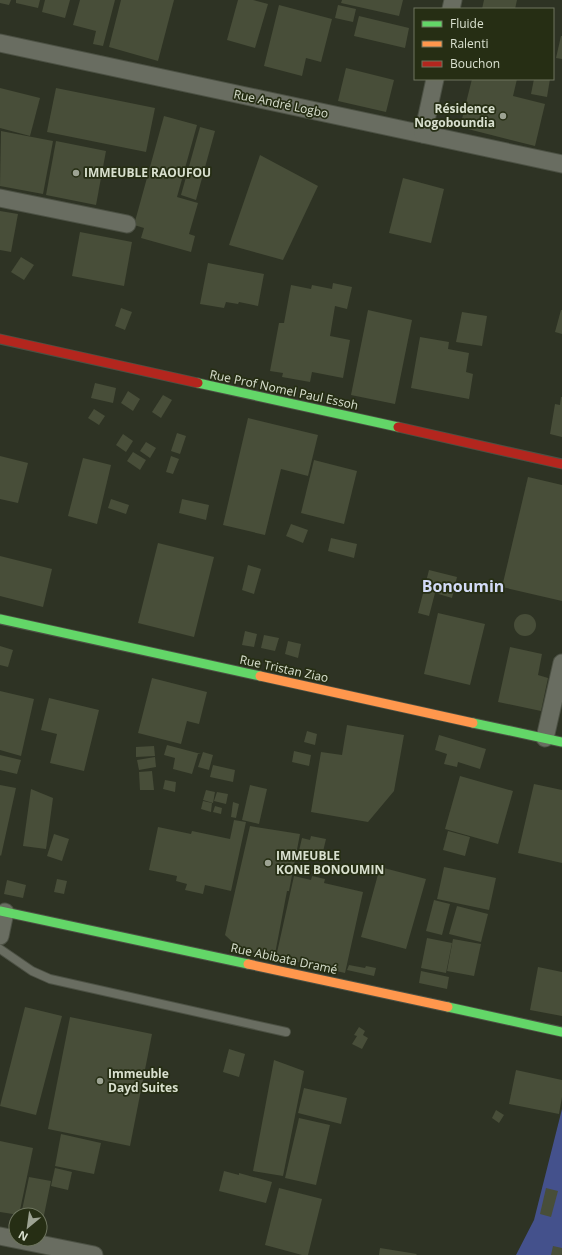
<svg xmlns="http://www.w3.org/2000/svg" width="562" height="1255" viewBox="0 0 562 1255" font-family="'Open Sans',sans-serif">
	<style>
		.green { fill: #44518c }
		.building { fill: #484e39 }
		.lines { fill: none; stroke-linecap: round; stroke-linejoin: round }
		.lane-casing { stroke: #4c5144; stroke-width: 10 }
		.street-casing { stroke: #4c5144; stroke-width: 19 }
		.fast-casing { stroke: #4c5144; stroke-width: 11 }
		.slow-casing { stroke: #4c5144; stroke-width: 11 }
		.jam-casing { stroke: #4c5144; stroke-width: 11 }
		.lane { stroke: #696d61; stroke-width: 8 }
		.street { stroke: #696d61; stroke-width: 17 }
		.fast { stroke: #63d668; stroke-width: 9 }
		.slow { stroke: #ff974d; stroke-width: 9 }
		.jam { stroke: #b3261e; stroke-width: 9 }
		.poi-dot { fill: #9da393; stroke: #262e14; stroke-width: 1.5 }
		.labels { text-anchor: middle; stroke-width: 3.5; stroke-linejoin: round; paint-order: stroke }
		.street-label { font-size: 12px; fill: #d9e0cf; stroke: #262e14 }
		.poi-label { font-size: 12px; font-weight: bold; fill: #d9e0cf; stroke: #262e14; text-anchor: start }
		.district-label { font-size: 16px; font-weight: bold; fill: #d3dbf7; stroke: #262e14 }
	</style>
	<rect width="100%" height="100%" fill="#2e3324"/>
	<path class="green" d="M562,1109v146h-46l18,-35z"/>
	<g class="building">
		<path d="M0,0h11l-2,5 -9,-2z"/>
		<path d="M16,0h24l-2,8 -22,-5z"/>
		<path d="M45,0h25l-5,18 -23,-6z"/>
		<path d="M80,0h35l-12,46 -10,-2 3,-13 -23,-6z"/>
		<path d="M121,0h53l-16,61 -49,-14z"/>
		<path d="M238,0h15l15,4 -13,44 -28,-8z"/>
		<path d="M342,0h61l-4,16 -58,-13z"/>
		<path d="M484,0h33l-2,9h-33z"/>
		<path d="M279,5l53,14 -11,43 -15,-4 -4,18 -38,-10z"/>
		<path d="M338,5l18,4 -3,13 -18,-4z"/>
		<path d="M359,16l50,12 -4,20 -51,-12z"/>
		<path d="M561,36h1v23l-6,-1z"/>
		<path d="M346,68l48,12 -8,32 -48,-11z"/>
		<path d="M472,79h45l-4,17 32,8 -10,42 -75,-19z"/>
		<path d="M534,79h16l-3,18 -16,-3z"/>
		<path d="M0,88l40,10 -10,38 -30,-8z"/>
		<path d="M56,88l99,20 -9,44 -99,-20z"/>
		<path d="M164,116l33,9 -20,72 21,6 -9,31 6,2 -4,16 -50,-14 3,-10 -10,-3z"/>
		<path d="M200,127l15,4 -19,69 -15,-5z"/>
		<path d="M1,131l52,10 -10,53 -43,-8z"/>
		<path d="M56,141l50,10 -10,54 -50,-10z"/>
		<path d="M260,155l58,31 -35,74 -54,-15z"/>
		<path d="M403,178l41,11 -13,54 -42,-10z"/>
		<path d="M0,211l18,3 -7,38 -11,-2z"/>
		<path d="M80,232l52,10 -8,44 -52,-10z"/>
		<path d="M21,257l13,8 -10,15 -13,-8z"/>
		<path d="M208,263l56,11 -6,32 -19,-4 -1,2 -12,-2 -2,6 -24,-4z"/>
		<path d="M333,283l19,4 -5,22 -12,-3 -5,30 20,4 -7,38 -31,-6 -2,10 -28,-5 1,-4 -13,-2 9,-48h5l7,-38 20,4 1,-4 20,4z"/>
		<path d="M121,308l11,4 -7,18 -10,-4z"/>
		<path d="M368,310l44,10 -17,84 -44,-9z"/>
		<path d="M561,310h1v24l-7,-2z"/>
		<path d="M462,312l25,4 -5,30 -26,-4z"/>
		<path d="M420,337l29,5 -1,7 21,4 -3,19 7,2 -4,25 -58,-11z"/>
		<path d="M95,383l21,5 -3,15 -22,-5z"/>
		<path d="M128,391l12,8 -7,12 -12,-8z"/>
		<path d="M163,395l9,5 -11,18 -9,-6z"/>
		<path d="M561,397h1v40l-12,-3 5,-30 5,1z"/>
		<path d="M94,409l11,7 -6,9 -11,-7z"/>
		<path d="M248,418l70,17 -10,41 -27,-7 -16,66 -42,-10z"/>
		<path d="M177,433l9,3 -6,18 -9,-3z"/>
		<path d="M123,434l10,7 -7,11 -10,-7z"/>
		<path d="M146,442l10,6 -6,10 -10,-7z"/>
		<path d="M133,452l13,8 -6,10 -13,-9z"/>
		<path d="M0,456l28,7 -10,40 -18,-4z"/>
		<path d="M171,456l8,3 -6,15 -7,-2z"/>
		<path d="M83,458l28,7 -14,59 -29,-8z"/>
		<path d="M314,460l43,11 -13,53 -43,-11z"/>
		<path d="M528,477l34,8v116l-60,-14z"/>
		<path d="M111,499l18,6 -3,9 -18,-6z"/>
		<path d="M182,499l27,6 -3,15 -27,-7z"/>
		<path d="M291,524l17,6 -5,13 -17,-7z"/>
		<path d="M331,538l26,6 -3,14 -26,-7z"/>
		<path d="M158,543l56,14 -20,80 -56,-14z"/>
		<path d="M0,556l52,13 -9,38 -43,-11z"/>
		<path d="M248,565l13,4 -7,25 -12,-4z"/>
		<path d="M429,570l28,7 -5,21 -17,-5 -6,23 -11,-3z"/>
		<path d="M438,613l47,11 -15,61 -46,-11z"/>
		<circle cx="525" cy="625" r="11"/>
		<path d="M245,631l12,3 -3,13 -12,-2z"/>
		<path d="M264,635l15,3 -4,13 -14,-3z"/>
		<path d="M288,641l13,3 -3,14 -13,-4z"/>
		<path d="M0,646l13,4 -5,17 -8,-2z"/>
		<path d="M510,647l32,7 -4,21 10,3 -7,33 -43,-9z"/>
		<path d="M152,678l55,14 -8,32 -12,-3 -6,23 -43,-11z"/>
		<path d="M0,691l34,8 -13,57 -21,-6z"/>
		<path d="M49,698l50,12 -15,61 -34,-8 7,-29 -16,-4z"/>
		<path d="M347,725l57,10 -10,56 -26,31 -57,-10 10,-60 21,3z"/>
		<path d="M307,731l10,3 -2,11 -11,-3z"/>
		<path d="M439,735l47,14 -6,20 -22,-7 -1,5 -13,-3 3,-10 -12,-4z"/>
		<path d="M167,745l34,9h-3l-6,20 -19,-5 2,-11 -11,-3z"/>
		<path d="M154,746l1,10 -19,1v-10z"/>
		<path d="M294,751l17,4 -2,11 -17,-4z"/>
		<path d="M203,752l10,3 -4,15 -11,-3z"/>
		<path d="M0,755l21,5 -4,14 -17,-4z"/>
		<path d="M155,757l1,10 -17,3 -2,-10z"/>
		<path d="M213,765l22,5 -2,12 -23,-5z"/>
		<path d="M152,771l2,19h-14l-1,-18z"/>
		<path d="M460,776l53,15 -15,53 -53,-15z"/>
		<path d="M165,780l11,2 -1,10 -12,-3z"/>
		<path d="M534,784l28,6v73l-44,-10z"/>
		<path d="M0,785l16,3 -15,68 -1,-1z"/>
		<path d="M250,785l17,4 -8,35 -17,-4z"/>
		<path d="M31,789l22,9 -7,51 -23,-3z"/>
		<path d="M206,790l9,2 -2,11 -10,-3z"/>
		<path d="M217,792l11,2 -2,10 -12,-3z"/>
		<path d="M203,801l9,2 -1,9 -10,-3z"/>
		<path d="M233,802l6,2 -3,14 -5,-1z"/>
		<path d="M215,806l7,2 -1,6 -8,-2z"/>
		<path d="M234,820l12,2 -15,69 -26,-6 -2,9 -18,-4 2,-6 -11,-3 1,-5 -28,-6 9,-43 33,7 1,-3 38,8z"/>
		<path d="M250,826l50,8 -11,57h-2l-12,63 -32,-2 -18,-17z"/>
		<path d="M448,831l22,6 -5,19 -22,-6z"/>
		<path d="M54,834l15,5 -7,22 -15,-5z"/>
		<path d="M311,836l15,3 -5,21 -23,-5 4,-17 8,2z"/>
		<path d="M380,867l46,12 -20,70 -45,-12z"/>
		<path d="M444,867l52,11 -7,32 -52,-11z"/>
		<path d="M294,876l17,4 1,-4 13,3 -1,4 39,9 -18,81 -69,-16z"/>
		<path d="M57,879l10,2 -3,13 -10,-2z"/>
		<path d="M7,880l19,5 -3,13 -19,-4z"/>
		<path d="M434,900l16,4 -8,31 -16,-4z"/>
		<path d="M457,906l31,8 -7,28 -32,-8z"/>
		<path d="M427,938l25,5 -6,30 -25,-5z"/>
		<path d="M453,939l28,5 -7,32 -27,-5z"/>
		<path d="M349,965l16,3 1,-2 10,2 -2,8 -27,-6z"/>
		<path d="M538,967l24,5v44l-32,-6z"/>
		<path d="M421,971l28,6 -2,12 -28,-6z"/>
		<path d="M25,1007l37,9 -26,99 -36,-9z"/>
		<path d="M70,1017l82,17 -22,112 -82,-17z"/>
		<path d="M359,1027l6,4 -2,4 5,3 -6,11 -10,-5 5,-8 -3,-1z"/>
		<path d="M229,1049l16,5 -6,23 -16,-5z"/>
		<path d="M274,1060l30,11 -21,105 -30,-5z"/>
		<path d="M516,1070l46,10v17l-3,17 -50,-10z"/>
		<path d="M304,1088l43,10 -6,26 -43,-11z"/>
		<path d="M496,1110l8,5 -5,8 -7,-5z"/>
		<path d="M299,1118l31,7 -14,60 -31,-7z"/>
		<path d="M61,1134l40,9 -7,31 -39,-8z"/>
		<path d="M0,1141l33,7 -14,67 -19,-3z"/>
		<path d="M55,1168l17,4 -4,18 -17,-4z"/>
		<path d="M224,1171l15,4v-2l33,9 -6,21 -47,-12z"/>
		<path d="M29,1177l22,4 -8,39h-3v-5h-19z"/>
		<path d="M279,1188l43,11 -14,56h-6l-37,-10z"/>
		<path d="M546,1188l12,3 -7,26 -11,-3z"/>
		<path d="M553,1246l9,2v7h-11z"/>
		<path d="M380,1248l37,6 -1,1h-37z"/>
	</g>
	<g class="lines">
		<defs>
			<path id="lane" d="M0,949l32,22 18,8 236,53"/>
			<g id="street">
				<path d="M451,9l2,-9"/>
				<path d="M0,43l562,121"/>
				<path d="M423,134l12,-55"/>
				<path d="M0,198l127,26"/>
				<path d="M545,738l17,-75"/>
				<path d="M0,936l5,-24"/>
				<path d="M0,1236l94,19"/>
			</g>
			<g id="fast">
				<path d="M198,383l200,44"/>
				<path d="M0,619l260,57"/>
				<path d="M473,723l89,19"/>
				<path d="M0,911l248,53"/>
				<path d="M448,1007l114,25"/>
			</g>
			<g id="slow">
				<path d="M260,676l213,47"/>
				<path d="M248,964l200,43"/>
			</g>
			<g id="jam">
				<path d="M0,339l198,44"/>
				<path d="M398,427l164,37"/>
			</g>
		</defs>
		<use href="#lane" class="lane-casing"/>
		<use href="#street" class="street-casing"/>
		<use href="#fast" class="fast-casing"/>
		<use href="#slow" class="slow-casing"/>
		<use href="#jam" class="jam-casing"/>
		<use href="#lane" class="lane"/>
		<use href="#street" class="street"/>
		<use href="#fast" class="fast"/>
		<use href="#slow" class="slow"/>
		<use href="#jam" class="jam"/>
	</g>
	<g class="poi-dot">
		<circle cx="503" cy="116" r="4"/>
		<circle cx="76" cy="173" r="4"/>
		<circle cx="268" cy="863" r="4"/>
		<circle cx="100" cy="1081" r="4"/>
	</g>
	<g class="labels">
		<g class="street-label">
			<text transform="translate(281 104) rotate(12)" y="4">Rue André Logbo</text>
			<text transform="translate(284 390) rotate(12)" y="4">Rue Prof Nomel Paul Essoh</text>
			<text transform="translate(284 669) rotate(12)" y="4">Rue Tristan Ziao</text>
			<text transform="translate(284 959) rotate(12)" y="4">Rue Abibata Dramé</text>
		</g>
		<g class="poi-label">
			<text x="495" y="113" text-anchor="end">Résidence<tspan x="495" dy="14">Nogoboundia</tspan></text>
			<text x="84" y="177">IMMEUBLE RAOUFOU</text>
			<text x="276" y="860">IMMEUBLE<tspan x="276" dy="14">KONE BONOUMIN</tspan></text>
			<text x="108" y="1078">Immeuble<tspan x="108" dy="14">Dayd Suites</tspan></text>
		</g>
		<g class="district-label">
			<text x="463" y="592">Bonoumin</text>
		</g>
	</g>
	<rect x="414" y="8" width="140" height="72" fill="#262e14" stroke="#6e755f"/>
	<rect x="422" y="21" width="20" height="6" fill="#63d668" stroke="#6e755f"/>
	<text x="450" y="28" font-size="12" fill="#d9e0cf">Fluide</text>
	<rect x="422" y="41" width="20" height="6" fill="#ff974d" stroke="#6e755f"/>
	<text x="450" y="48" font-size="12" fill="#d9e0cf">Ralenti</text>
	<rect x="422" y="61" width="20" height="6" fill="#b3261e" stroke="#6e755f"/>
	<text x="450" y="68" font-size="12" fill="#d9e0cf">Bouchon</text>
	<g transform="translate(28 1227) rotate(209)"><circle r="19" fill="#262e14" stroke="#6e755f"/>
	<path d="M0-3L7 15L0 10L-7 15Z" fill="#9da393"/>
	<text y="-6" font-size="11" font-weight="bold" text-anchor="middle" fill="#d9e0cf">N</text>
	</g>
</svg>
